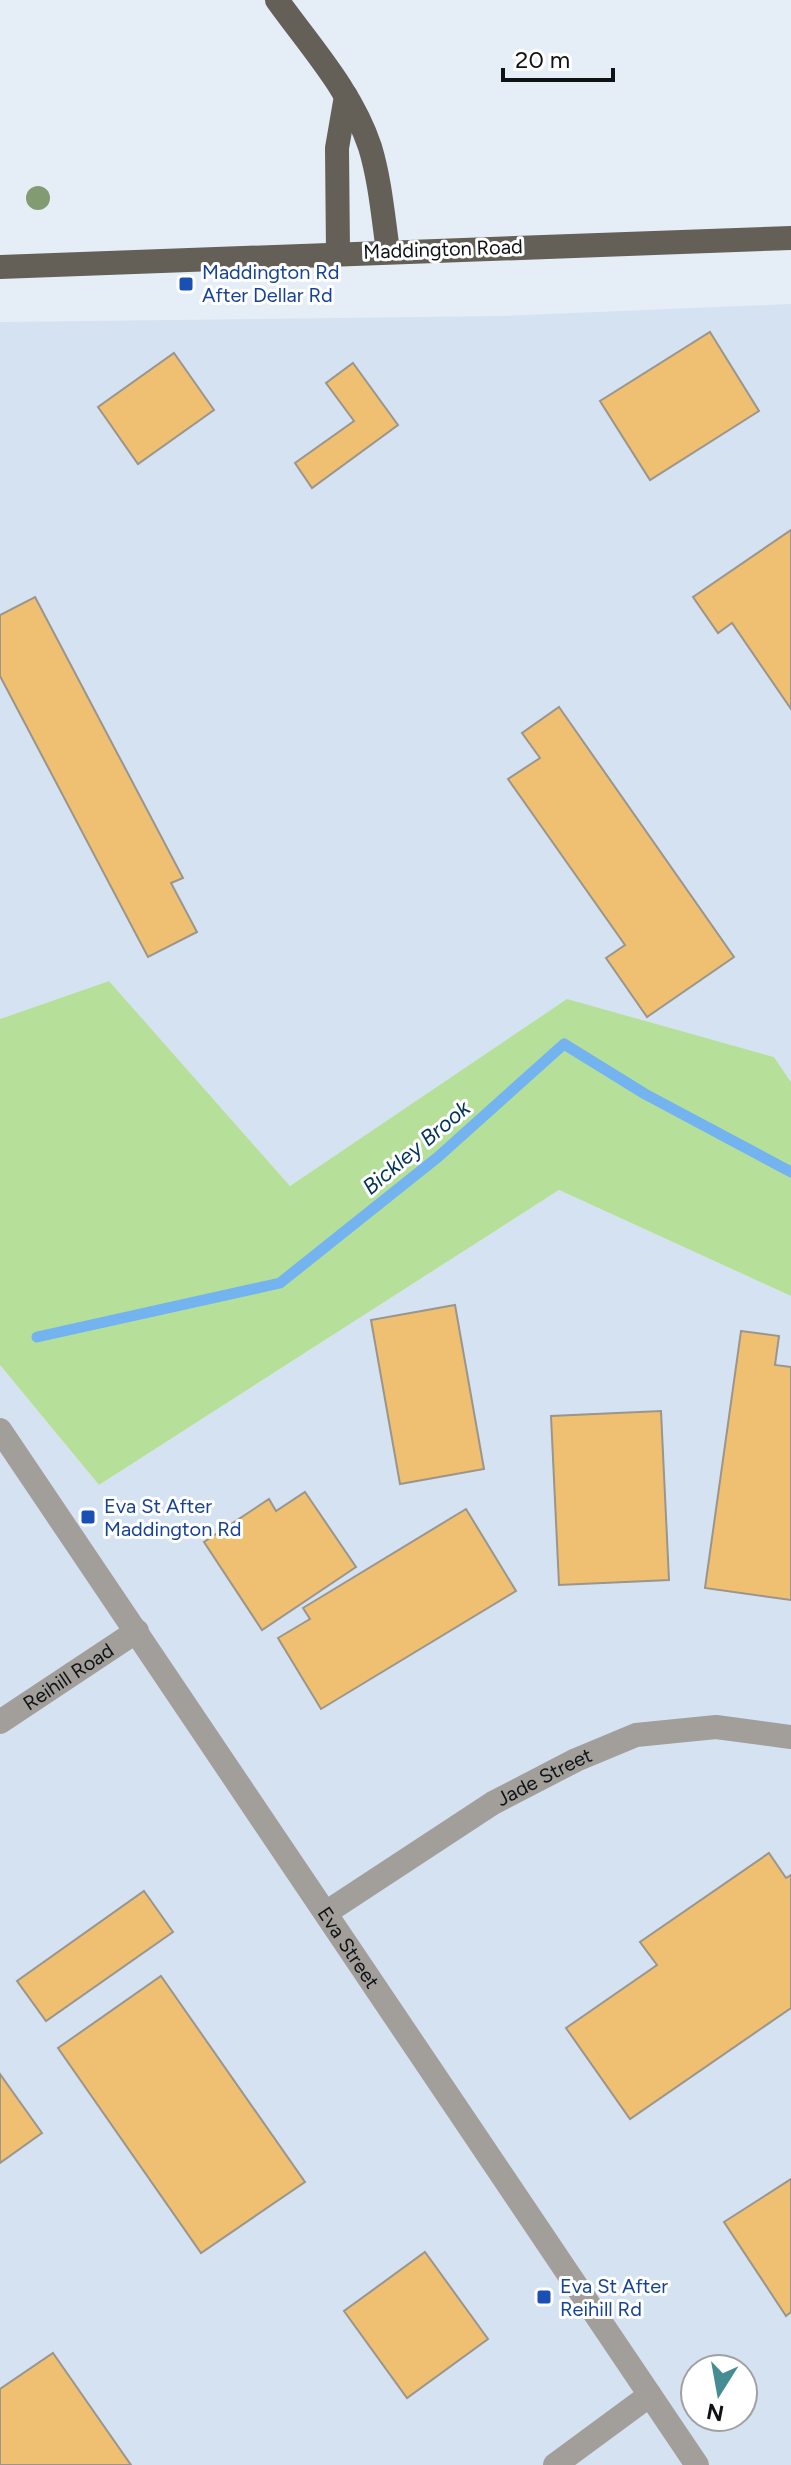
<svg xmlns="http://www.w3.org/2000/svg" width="791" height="2465" viewBox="0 0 791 2465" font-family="Figtree,sans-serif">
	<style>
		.built { fill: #d5e2f2; fill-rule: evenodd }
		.green { fill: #b6e099 }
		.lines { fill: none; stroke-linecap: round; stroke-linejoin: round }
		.stream { stroke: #73b3f0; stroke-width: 11 }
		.building { fill: #efc072; stroke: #9b958b; stroke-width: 2 }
		.minor { stroke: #a29f9b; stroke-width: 24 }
		.major { stroke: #646058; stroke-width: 24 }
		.tree { fill: #829b72 }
		.transit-dot { fill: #1a4fb4; stroke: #fff; stroke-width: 3 }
		.labels { text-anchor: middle; stroke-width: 6; stroke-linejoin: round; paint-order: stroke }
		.street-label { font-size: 20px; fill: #101316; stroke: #fff }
		.transit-label { font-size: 20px; fill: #164399; stroke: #fff; text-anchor: start }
		.water-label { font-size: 22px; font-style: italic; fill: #013259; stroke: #fff }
	</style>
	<rect width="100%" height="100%" fill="#e5eef7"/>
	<g class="built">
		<path d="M791,304v778l-17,-25 -207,-57 -277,186 -181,-205 -109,38v-697l502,-6z"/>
		<path d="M559,1190l232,106v1169h-791v-1100l99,120zM695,2369h48v48h-48z"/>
	</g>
	<path class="green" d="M109,981l181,205 277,-187 207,58 17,25v214l-232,-106 -460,295 -99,-120v-346z"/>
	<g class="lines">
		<path class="stream" d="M37,1337l243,-54 158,-126 126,-113 81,50 146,78"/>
	</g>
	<g class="building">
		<path d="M710,332l49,79 -109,69 -50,-79z"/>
		<path d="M174,353l40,57 -76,54 -40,-57z"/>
		<path d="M353,363l45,62 -86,63 -17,-25 59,-42 -28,-38z"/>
		<path d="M791,530v179l-59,-86 -14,10 -25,-36z"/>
		<path d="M35,597l148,281 -12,5 26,49 -49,25 -148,-281v-61z"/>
		<path d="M559,707l175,250 -87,60 -41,-59 19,-13 -117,-166 32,-21 -18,-25z"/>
		<path d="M455,1305l29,164 -84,15 -29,-164z"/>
		<path d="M741,1331l38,5 -4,29 16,2v233l-86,-12z"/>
		<path d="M661,1411l8,169 -110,5 -8,-169z"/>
		<path d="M305,1492l51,75 -94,63 -58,-88 65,-43 7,12z"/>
		<path d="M466,1509l50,82 -195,118 -43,-71 32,-19 -7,-11z"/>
		<path d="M769,1853l17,25 5,-3v133l-161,111 -64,-91 91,-63 -17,-23z"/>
		<path d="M144,1891l29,41 -127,89 -29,-40z"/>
		<path d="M161,1976l144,206 -104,71 -143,-205z"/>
		<path d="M0,2074l42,59 -42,30z"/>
		<path d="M791,2179v133l-5,4 -62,-94z"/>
		<path d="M425,2252l63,87 -81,59 -63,-87z"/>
		<path d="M53,2353l78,112h-131v-76z"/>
	</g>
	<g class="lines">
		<g class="minor">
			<path id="s1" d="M0,1430l697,1035"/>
			<path id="s2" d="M0,1722l137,-91"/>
			<path id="s3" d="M327,1912l166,-109 83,-43 60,-25 80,-8 75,10"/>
			<path d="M555,2465l95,-70"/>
		</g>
		<g class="major">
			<path d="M277,0c33,46 75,92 93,147 10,33 13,69 18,104"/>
			<path d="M338,253l-1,-105 9,-52"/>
			<path d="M0,267l791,-29"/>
		</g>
	</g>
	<circle class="tree" cx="38" cy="198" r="12"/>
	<g class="transit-dot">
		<rect x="178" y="276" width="16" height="16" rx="4"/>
		<rect x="80" y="1509" width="16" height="16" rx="4"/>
		<rect x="536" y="2289" width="16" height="16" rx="4"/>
	</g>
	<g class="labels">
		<g class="street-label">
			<text transform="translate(443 249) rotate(-2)" y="7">Maddington Road</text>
			<text dy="7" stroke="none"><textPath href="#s2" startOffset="82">Reihill Road</textPath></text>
			<text dy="7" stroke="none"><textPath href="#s3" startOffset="256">Jade Street</textPath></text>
			<text dy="7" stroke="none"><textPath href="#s1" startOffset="624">Eva Street</textPath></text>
		</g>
		<g class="transit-label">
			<text x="202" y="279">Maddington Rd<tspan x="202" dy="23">After Dellar Rd</tspan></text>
			<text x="104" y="1513">Eva St After<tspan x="104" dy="23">Maddington Rd</tspan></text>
			<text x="560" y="2293">Eva St After<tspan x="560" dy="23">Reihill Rd</tspan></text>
		</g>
		<g class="water-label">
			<text transform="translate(416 1147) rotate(-40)" y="8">Bickley Brook</text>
		</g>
	</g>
	<g transform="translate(719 2393) rotate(191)"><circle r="38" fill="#ffffff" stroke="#9fa1a2" stroke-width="2"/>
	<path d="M0-6L14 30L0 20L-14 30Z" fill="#458c93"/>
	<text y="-12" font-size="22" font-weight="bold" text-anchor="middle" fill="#101316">N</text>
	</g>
	<path d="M503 68v12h110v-12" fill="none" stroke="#101316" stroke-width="4"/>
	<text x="515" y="68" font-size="24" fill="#101316" stroke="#ffffff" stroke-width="6" paint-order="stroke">20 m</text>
</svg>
